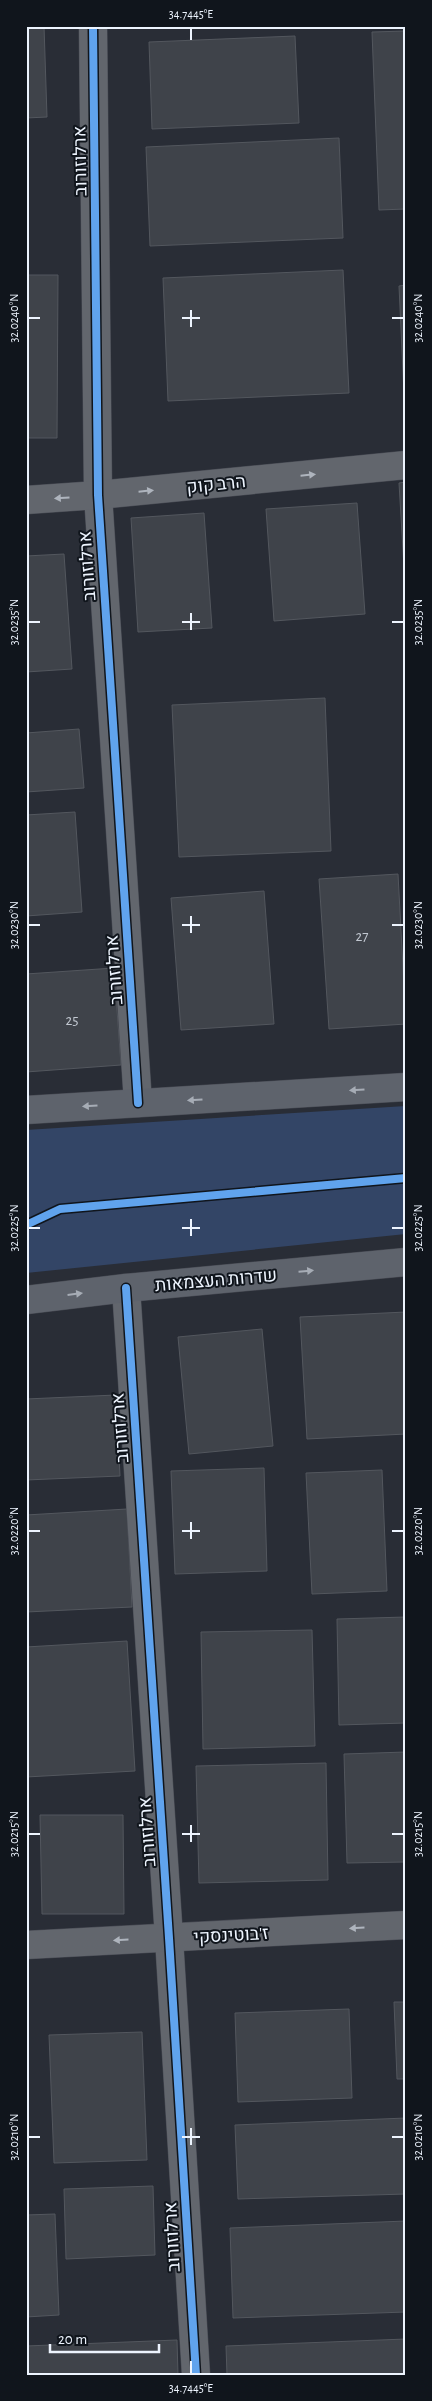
<svg xmlns="http://www.w3.org/2000/svg" width="432" height="2401" viewBox="0 0 432 2401" font-family="'Alegreya Sans',Heebo,sans-serif">
	<style>
		.green { fill: #334566 }
		.building { fill: #3f434a; stroke: #53575e }
		.lines { fill: none; stroke-linecap: round; stroke-linejoin: round }
		.minor-casing { stroke: #474a53; stroke-width: 29 }
		.major-casing { stroke: #474a53; stroke-width: 29 }
		.minor { stroke: #62666d; stroke-width: 28 }
		.major { stroke: #5e636c; stroke-width: 28 }
		.cycleway-casing { stroke: #10151c; stroke-width: 11 }
		.cycleway { stroke: #60a3ed; stroke-width: 8 }
		.oneway { fill: #aeb4bd }
		.oneway2 { fill: #a6acb5 }
		.ticks { fill: none; stroke: #edf4fe; stroke-width: 2 }
		.labels { text-anchor: middle; stroke-width: 4; stroke-linejoin: round; paint-order: stroke }
		.number-label { font-size: 15px; fill: #c2c8d1 }
		.street-label { font-size: 18px; fill: #edf4fe; stroke: #10151c }
		.neatline { fill: none; stroke: #edf4fe; stroke-width: 2 }
		.ticks-label { font-size: 12px; text-anchor: middle; fill: #edf4fe }
	</style>
	<rect width="100%" height="100%" fill="#292d36"/>
	<path class="green" d="M406,1106v128l-380,39v-143z"/>
	<g class="building">
		<path d="M26,26h18l3,91 -21,1z"/>
		<path d="M406,31v178l-27,1 -7,-178z"/>
		<path d="M295,36l4,87 -147,6 -3,-87z"/>
		<path d="M339,138l4,100 -193,8 -4,-99z"/>
		<path d="M343,270l6,123 -181,8 -5,-123z"/>
		<path d="M26,275h32l-1,163h-31z"/>
		<path d="M406,285v109h-2l-5,-108z"/>
		<path d="M406,482v85h-2l-5,-84z"/>
		<path d="M357,503l8,111 -91,7 -8,-112z"/>
		<path d="M204,513l8,115 -74,4 -7,-114z"/>
		<path d="M64,554l8,115 -46,3v-116z"/>
		<path d="M325,698l6,153 -152,6 -7,-152z"/>
		<path d="M79,729l5,59 -58,4v-59z"/>
		<path d="M75,812l7,100 -56,4v-101z"/>
		<path d="M398,874l8,150 -77,5 -10,-150z"/>
		<path d="M264,891l10,133 -93,6 -10,-132z"/>
		<path d="M114,968l7,97 -95,7v-98z"/>
		<path d="M406,1312v122l-99,5 -7,-122z"/>
		<path d="M262,1329l11,117 -84,8 -11,-117z"/>
		<path d="M116,1395l4,81 -94,4v-81z"/>
		<path d="M264,1468l3,103 -92,3 -4,-103z"/>
		<path d="M382,1470l5,121 -75,3 -6,-121z"/>
		<path d="M127,1509l5,98 -106,5v-97z"/>
		<path d="M406,1617v106l-67,2 -2,-106z"/>
		<path d="M312,1630l3,116 -112,3 -2,-117z"/>
		<path d="M127,1641l8,130 -109,6v-130z"/>
		<path d="M406,1752v110l-59,1 -3,-109z"/>
		<path d="M326,1763l2,117 -129,3 -3,-117z"/>
		<path d="M40,1815h83l1,99h-82z"/>
		<path d="M394,2002h12v77h-9z"/>
		<path d="M349,2009l3,89 -114,4 -3,-89z"/>
		<path d="M142,2032l5,128 -93,3 -5,-128z"/>
		<path d="M406,2118v76l-168,5 -3,-74z"/>
		<path d="M153,2186l2,69 -89,4 -2,-70z"/>
		<path d="M55,2214l4,101 -33,2v-102z"/>
		<path d="M406,2221v91l-173,6 -3,-90z"/>
		<path d="M406,2339v36h-179l-1,-29z"/>
		<path d="M177,2340l1,35h-152v-29z"/>
	</g>
	<g class="lines">
		<defs>
			<g id="minor">
				<path d="M93,26l5,469 40,608"/>
				<path d="M26,500l72,-5 308,-30"/>
				<path d="M126,1288l43,650 27,437"/>
				<path d="M26,1945l380,-20"/>
			</g>
			<g id="major">
				<path d="M26,1110l380,-23"/>
				<path d="M26,1300l100,-12 280,-26"/>
			</g>
		</defs>
		<use href="#minor" class="minor-casing"/>
		<use href="#major" class="major-casing"/>
		<use href="#minor" class="minor"/>
		<use href="#major" class="major"/>
		<defs>
			<g id="cycleway">
				<path d="M93,26l5,469 40,608"/>
				<path d="M26,1225l34,-16 346,-31"/>
				<path d="M126,1288l43,650 27,437"/>
			</g>
		</defs>
		<use href="#cycleway" class="cycleway-casing"/>
		<use href="#cycleway" class="cycleway"/>
	</g>
	<defs><path id="oneway-solid" d="M-6-.8H1V-3.2L6.5 0L1 3.2V.8H-6Z" transform="scale(1.25)"/></defs>
	<g class="oneway">
		<use href="#oneway-solid" transform="translate(308 475) rotate(-6)"/>
		<use href="#oneway-solid" transform="translate(146 491) rotate(-6)"/>
		<use href="#oneway-solid" transform="translate(62 498) rotate(177)"/>
		<use href="#oneway-solid" transform="translate(357 1928) rotate(177)"/>
		<use href="#oneway-solid" transform="translate(121 1940) rotate(177)"/>
	</g>
	<g class="oneway2">
		<use href="#oneway-solid" transform="translate(357 1090) rotate(176)"/>
		<use href="#oneway-solid" transform="translate(195 1100) rotate(176)"/>
		<use href="#oneway-solid" transform="translate(90 1106) rotate(176)"/>
		<use href="#oneway-solid" transform="translate(306 1271) rotate(-5)"/>
		<use href="#oneway-solid" transform="translate(75 1294) rotate(-7)"/>
	</g>
	<path class="ticks" d="M191,28v12M191,310v17M28,318h12M182,318h18M392,318h12M191,613v17M28,622h12M182,622h18M392,622h12M191,916v17M28,925h12M182,925h18M392,925h12M191,1219v17M28,1228h12M182,1228h18M392,1228h12M191,1522v17M28,1531h12M182,1531h18M392,1531h12M191,1825v17M28,1834h12M182,1834h18M392,1834h12M191,2128v17M28,2137h12M182,2137h18M392,2137h12M191,2361v13"/>
	<g class="labels">
		<g class="number-label">
			<text x="362" y="941">27</text>
			<text x="72" y="1025">25</text>
		</g>
		<g class="street-label">
			<text transform="translate(80 161) rotate(-91)" y="6">ארלוזורוב</text>
			<text transform="translate(216 484) rotate(-6)" y="6">הרב קוק</text>
			<text transform="translate(87 566) rotate(-94)" y="6">ארלוזורוב</text>
			<text transform="translate(114 970) rotate(-94)" y="6">ארלוזורוב</text>
			<text transform="translate(216 1280) rotate(-5)" y="6">שדרות העצמאות</text>
			<text transform="translate(120 1428) rotate(-94)" y="6">ארלוזורוב</text>
			<text transform="translate(147 1832) rotate(-94)" y="6">ארלוזורוב</text>
			<text transform="translate(231 1935) rotate(-3)" y="6">ז'בוטינסקי</text>
			<text transform="translate(172 2237) rotate(-93)" y="6">ארלוזורוב</text>
		</g>
	</g>
	<rect width="432" height="2401" fill="none" stroke="#10151c" stroke-width="55"/>
	<path d="M50 2344v8h109v-8" fill="none" stroke="#edf4fe" stroke-width="2.5"/>
	<text x="58" y="2344" font-size="15" fill="#edf4fe" stroke="#10151c" stroke-width="4" paint-order="stroke">20 m</text>
	<rect x="28" y="28" width="376" height="2346" class="neatline"/>
	<g class="ticks-label">
		<text x="191" y="18">34.7445°E</text>
		<text transform="translate(14 318) rotate(-90)" y="4">32.0240°N</text>
		<text transform="translate(418 318) rotate(-90)" y="4">32.0240°N</text>
		<text transform="translate(14 622) rotate(-90)" y="4">32.0235°N</text>
		<text transform="translate(418 622) rotate(-90)" y="4">32.0235°N</text>
		<text transform="translate(14 925) rotate(-90)" y="4">32.0230°N</text>
		<text transform="translate(418 925) rotate(-90)" y="4">32.0230°N</text>
		<text transform="translate(14 1228) rotate(-90)" y="4">32.0225°N</text>
		<text transform="translate(418 1228) rotate(-90)" y="4">32.0225°N</text>
		<text transform="translate(14 1531) rotate(-90)" y="4">32.0220°N</text>
		<text transform="translate(418 1531) rotate(-90)" y="4">32.0220°N</text>
		<text transform="translate(14 1834) rotate(-90)" y="4">32.0215°N</text>
		<text transform="translate(418 1834) rotate(-90)" y="4">32.0215°N</text>
		<text transform="translate(14 2137) rotate(-90)" y="4">32.0210°N</text>
		<text transform="translate(418 2137) rotate(-90)" y="4">32.0210°N</text>
		<text x="191" y="2392">34.7445°E</text>
	</g>
</svg>
